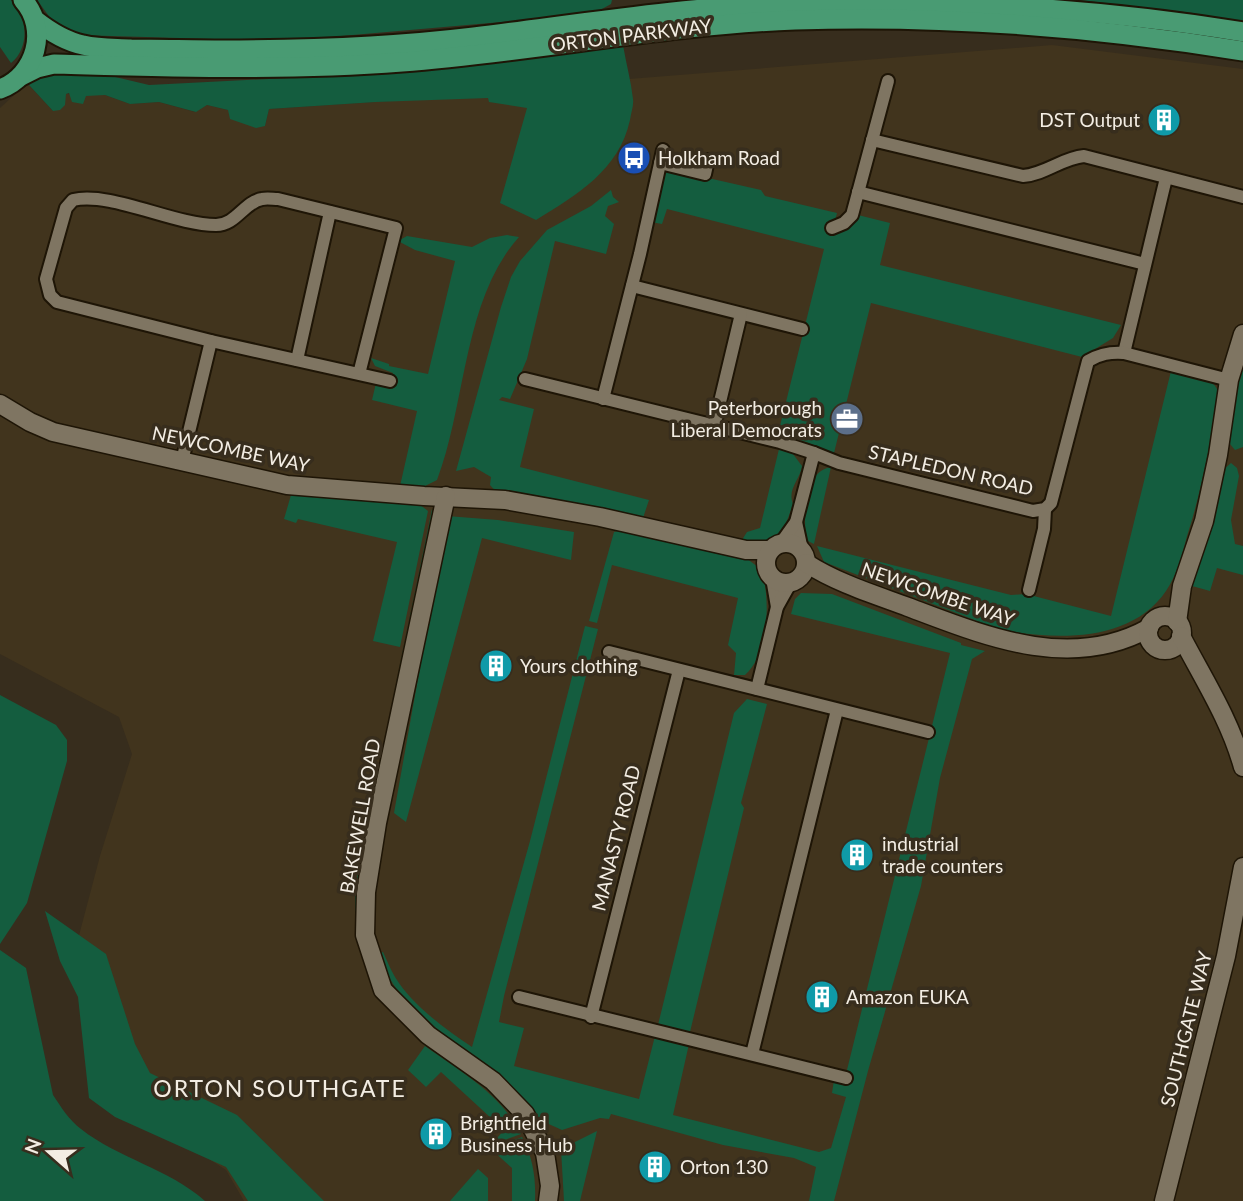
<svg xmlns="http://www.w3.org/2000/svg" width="1243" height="1201" viewBox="0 0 1243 1201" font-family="Lato,sans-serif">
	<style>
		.built { fill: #41341d }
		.green { fill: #145d3f }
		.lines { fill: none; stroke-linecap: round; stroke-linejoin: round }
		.street-casing { stroke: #1e1506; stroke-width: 16 }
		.secondary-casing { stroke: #1e1506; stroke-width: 21 }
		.primary-casing { stroke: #1e1506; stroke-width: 23 }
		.street { stroke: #7f7562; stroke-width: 12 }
		.secondary { stroke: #7f7562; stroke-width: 18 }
		.primary { stroke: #499b73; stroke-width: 19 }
		.labels { text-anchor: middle; stroke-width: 7; stroke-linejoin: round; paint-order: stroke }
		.street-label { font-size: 19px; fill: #f3ede3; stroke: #372d1d }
		.poi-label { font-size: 19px; fill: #f3ede3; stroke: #372d1d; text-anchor: start }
		.quarter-label { font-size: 23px; letter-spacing: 2px; fill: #f3ede3; stroke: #372d1d }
	</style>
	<rect width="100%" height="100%" fill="#372d1d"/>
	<path class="built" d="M1052,45l191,24v1132h-999l-18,-31 -128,-83 -21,-144 23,-87 32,-102 -13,-37 -119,-63v-546l23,-21 6,-2 24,26 13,-17 39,1 25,9 29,-2 36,10 12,-7 21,5 37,16 4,-17 349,-23 11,-7z"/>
	<g class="green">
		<path d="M0,0h11c17,16 19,48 0,63l-11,-16z"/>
		<path d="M37,0h575l-1,4 -18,10 -309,27 -207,-6 -26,-16z"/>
		<path d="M1079,0h164v24l-50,-11z"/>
		<path d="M623,45c3,18 8,36 10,54 1,6 -2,14 -3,21 -11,50 -53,75 -94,100l-36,-17 27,-95 -38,-6 -1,-4 -112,4 -107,7 -4,17 -9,2 -26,-9 -2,-9 -21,-5 -11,7 -37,-10 -29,2 -25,-9 -19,1 -3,8 -11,-2 -3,-9 -3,1 -1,11 -5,5 -7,1 -24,-26 16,-12 62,2 42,10 159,-8 128,-9z"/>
		<path d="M664,168l97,22 4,6 72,17 -5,20 13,-3 13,-15 32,8 -10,42 241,60 -8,13 -31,19 -211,-54 -37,150 -28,-11 -28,-8 46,-185 -157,-40 -5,15 -11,-2z"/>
		<path d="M611,190l2,7 6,5 -11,4 -3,10 9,8 -8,30 -51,-13 -28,118 -17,40 -8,-2 -3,3 35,9 -14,58 129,33 -7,21 -144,-27 -8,-9 1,-8 -17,-10 -18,4 45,-164 10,-30 9,-16 27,-31 44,-24z"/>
		<path d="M507,235l12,2c-56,62 -53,168 -82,243l-14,7 -23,-1 17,-75 -45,-11 4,-17 15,1 2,-11 -18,-7 -4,-8 18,6v2l39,8 27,-113 -40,-11 -17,-9 9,-5 65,11 18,-9z"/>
		<path d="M1243,355v92l-8,3 -10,-12z"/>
		<path d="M1171,371c18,4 44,3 48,24 -9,48 -17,95 -32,141 -5,19 -10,39 -21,55 -36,53 -114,49 -168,38l-174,-67 -7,-16 194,49 15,-1 85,22z"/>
		<path d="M779,449l14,5 9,12c-2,14 -15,23 -9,38 -13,38 -13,35 -53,39l7,-11 13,-4z"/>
		<path d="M1231,463l6,5 2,8 -8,44 4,24 8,2v29l-26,-7 -7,23 -18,-5 30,-115z"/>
		<path d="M831,467l-17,77 -8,-4c-2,-23 -4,-68 25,-73z"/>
		<path d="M301,492l118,12 9,7 -28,136 -27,-6 24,-99 -99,-23 -2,4 -12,-4 7,-24z"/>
		<path d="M432,509l2,8 -39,193 -4,-1z"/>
		<path d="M447,516l51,4 76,12 -3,28 -89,-22 -76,284 -12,-9z"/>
		<path d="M628,529l118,29 16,12c8,30 8,83 -17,105h-11l2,-22 -8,-8 10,-47 -126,-33 -15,58 -8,-2 25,-89z"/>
		<path d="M801,593l31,1 129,49v2l24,6 -13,8 -32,119 -19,108 -53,185 -34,130h-25l7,-34 -22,-9 -71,-13 -112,-31 -2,5 -9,-1 -38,12 -20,-9 4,11 -6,-3 -40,-52 -63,-48 -36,-33 -11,-17 -10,-26 3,-1c4,8 7,17 12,25 17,28 50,52 77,70l58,-206 55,-215 13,3 -94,367 -5,26 25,6 -10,38 125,33 16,-63 34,8 -16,71 146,37 12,-4 15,-51 -14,-4 2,-13 10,2 106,-429 -159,-39 4,-15z"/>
		<path d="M0,695l56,30 11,15v21l-40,142 -27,41z"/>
		<path d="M747,699l20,5 -26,99 3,5 -54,224 -32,-7 76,-312z"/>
		<path d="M368,821l2,4 -10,95 -5,5v-37z"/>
		<path d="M45,911l61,43 29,90 15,29 87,42 87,86h-76l-22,-34 -111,-50 -26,-19 -11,-101 -18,-36z"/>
		<path d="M0,950l26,18 27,127c8,12 16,25 28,34 38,30 87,39 124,72h-205z"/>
		<path d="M425,1046c35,25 76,48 96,88l-30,11 13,-15 -63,-58 -15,15 -18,-17z"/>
		<path d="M597,1131l-17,70h-16l-3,-52z"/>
		<path d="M522,1137c11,21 14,41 13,64h-23v-33l-21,-19z"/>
		<path d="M478,1169l10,9v23h-38z"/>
	</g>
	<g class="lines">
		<defs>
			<g id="street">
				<path d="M872,140l151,36c23,-2 39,-18 61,-20l159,41"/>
				<path d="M660,163l45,11 3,-14"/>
				<path d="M858,192l287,72"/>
				<path d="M832,228l12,-5 8,-8 36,-134"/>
				<path d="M632,286l170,43"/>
				<path d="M1124,353l42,-175"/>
				<path d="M297,360l33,-148"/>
				<path d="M359,374l37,-146 -118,-29c-5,0 -11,-1 -16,0 -18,3 -26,26 -46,26 -42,0 -106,-34 -143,-25l-7,8 -20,71 4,16 7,7 154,39 179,40"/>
				<path d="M525,379l255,63 34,11"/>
				<path d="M603,399l37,-145 23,-104"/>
				<path d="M714,427l27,-113"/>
				<path d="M182,461l29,-120"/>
				<path d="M796,522l6,28"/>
				<path d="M781,543l15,-21 18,-69 25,10 194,48 12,-2 6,-6 37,-142c12,-7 22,-9 36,-8l105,27"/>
				<path d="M772,578l5,29"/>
				<path d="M1029,590l15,-61 1,-20"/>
				<path d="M609,652l319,80"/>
				<path d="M757,689l20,-82 14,-25"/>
				<path d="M519,997l327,81"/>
				<path d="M591,1017l88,-347"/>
				<path d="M752,1054l85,-344"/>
			</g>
			<g id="secondary">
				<path d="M0,404l30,18 23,10 234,53 137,11 81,4 95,17 146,33h23"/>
				<path d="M446,496l-69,327 -11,69 -1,43 18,55 45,45 65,46 32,33 20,39 5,33 -2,15"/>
				<circle cx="786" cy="563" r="20"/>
				<path d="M806,563c31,20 67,31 102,44 77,29 162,65 241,21"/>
				<circle cx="1165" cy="633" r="17"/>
				<path d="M1177,622l5,-36 22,-65 14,-66 11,-75 14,-46"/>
				<path d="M1181,636c23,44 49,84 62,131"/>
				<path d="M1164,1201l62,-245 17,-89"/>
			</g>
			<g id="primary">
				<path d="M35,20c14,11 29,21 48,25 16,4 32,3 48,4 31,0 62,1 92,1 84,0 168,-3 251,-13 106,-13 211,-30 317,-34 152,-3 302,4 452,29"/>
				<path d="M21,76l16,-8 17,-4c116,3 232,7 348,-2 131,-10 261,-37 393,-42 151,-5 299,7 448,31"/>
				<path d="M0,89c36,-13 49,-60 23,-89"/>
			</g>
		</defs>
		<use href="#street" class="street-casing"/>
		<use href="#secondary" class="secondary-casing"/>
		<use href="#primary" class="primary-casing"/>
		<use href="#street" class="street"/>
		<use href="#secondary" class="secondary"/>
		<use href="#primary" class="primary"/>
	</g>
	<defs>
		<symbol id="building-disc" viewBox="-11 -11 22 22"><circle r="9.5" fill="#0f9aa8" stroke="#372d1d"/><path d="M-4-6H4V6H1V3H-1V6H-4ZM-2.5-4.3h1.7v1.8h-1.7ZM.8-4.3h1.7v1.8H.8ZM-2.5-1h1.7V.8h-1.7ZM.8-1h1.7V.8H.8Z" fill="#fff"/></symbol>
		<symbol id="bus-disc" viewBox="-11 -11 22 22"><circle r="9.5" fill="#1a4fb4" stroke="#372d1d"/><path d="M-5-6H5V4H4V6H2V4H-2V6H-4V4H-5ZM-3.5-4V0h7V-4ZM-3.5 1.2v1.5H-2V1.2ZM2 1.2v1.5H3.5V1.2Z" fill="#fff"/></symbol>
		<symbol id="office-disc" viewBox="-11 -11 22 22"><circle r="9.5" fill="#5c6f8a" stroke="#372d1d"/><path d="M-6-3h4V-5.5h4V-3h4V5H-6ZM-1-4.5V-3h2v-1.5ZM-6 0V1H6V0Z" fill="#fff"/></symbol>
	</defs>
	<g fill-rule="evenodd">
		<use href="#building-disc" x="1145" y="101" width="38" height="38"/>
		<use href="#bus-disc" x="615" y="139" width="38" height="38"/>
		<use href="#office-disc" x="828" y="400" width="38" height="38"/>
		<use href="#building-disc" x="477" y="647" width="38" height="38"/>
		<use href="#building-disc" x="838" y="836" width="38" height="38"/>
		<use href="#building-disc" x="803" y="978" width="38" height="38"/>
		<use href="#building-disc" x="417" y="1115" width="38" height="38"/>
		<use href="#building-disc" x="636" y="1148" width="38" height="38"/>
	</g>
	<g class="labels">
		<g class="street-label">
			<text transform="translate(631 35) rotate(-7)" y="7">ORTON PARKWAY</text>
			<text transform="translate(231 449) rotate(12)" y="7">NEWCOMBE WAY</text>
			<text transform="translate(951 470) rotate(13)" y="7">STAPLEDON ROAD</text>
			<text transform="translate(938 594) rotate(19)" y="7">NEWCOMBE WAY</text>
			<text transform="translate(360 816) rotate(-80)" y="7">BAKEWELL ROAD</text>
			<text transform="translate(616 838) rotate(-76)" y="7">MANASTY ROAD</text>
			<text transform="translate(1186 1029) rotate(-76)" y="7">SOUTHGATE WAY</text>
		</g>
		<g class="poi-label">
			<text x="1140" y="127" text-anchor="end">DST Output</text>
			<text x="658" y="165">Holkham Road</text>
			<text x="822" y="415" text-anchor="end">Peterborough<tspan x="822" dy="22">Liberal Democrats</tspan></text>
			<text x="520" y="673">Yours clothing</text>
			<text x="882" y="851">industrial<tspan x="882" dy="22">trade counters</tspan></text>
			<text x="846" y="1004">Amazon EUKA</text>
			<text x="460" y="1130">Brightfield<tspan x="460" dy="22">Business Hub</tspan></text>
			<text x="680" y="1174">Orton 130</text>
		</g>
		<g class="quarter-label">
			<text x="280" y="1097">ORTON SOUTHGATE</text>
		</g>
	</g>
	<g transform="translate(49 1152) rotate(290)" stroke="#372d1d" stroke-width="5" paint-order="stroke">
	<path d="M0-5L12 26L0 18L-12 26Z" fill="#f3ede3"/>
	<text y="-10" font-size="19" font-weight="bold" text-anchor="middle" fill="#f3ede3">N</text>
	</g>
</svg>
